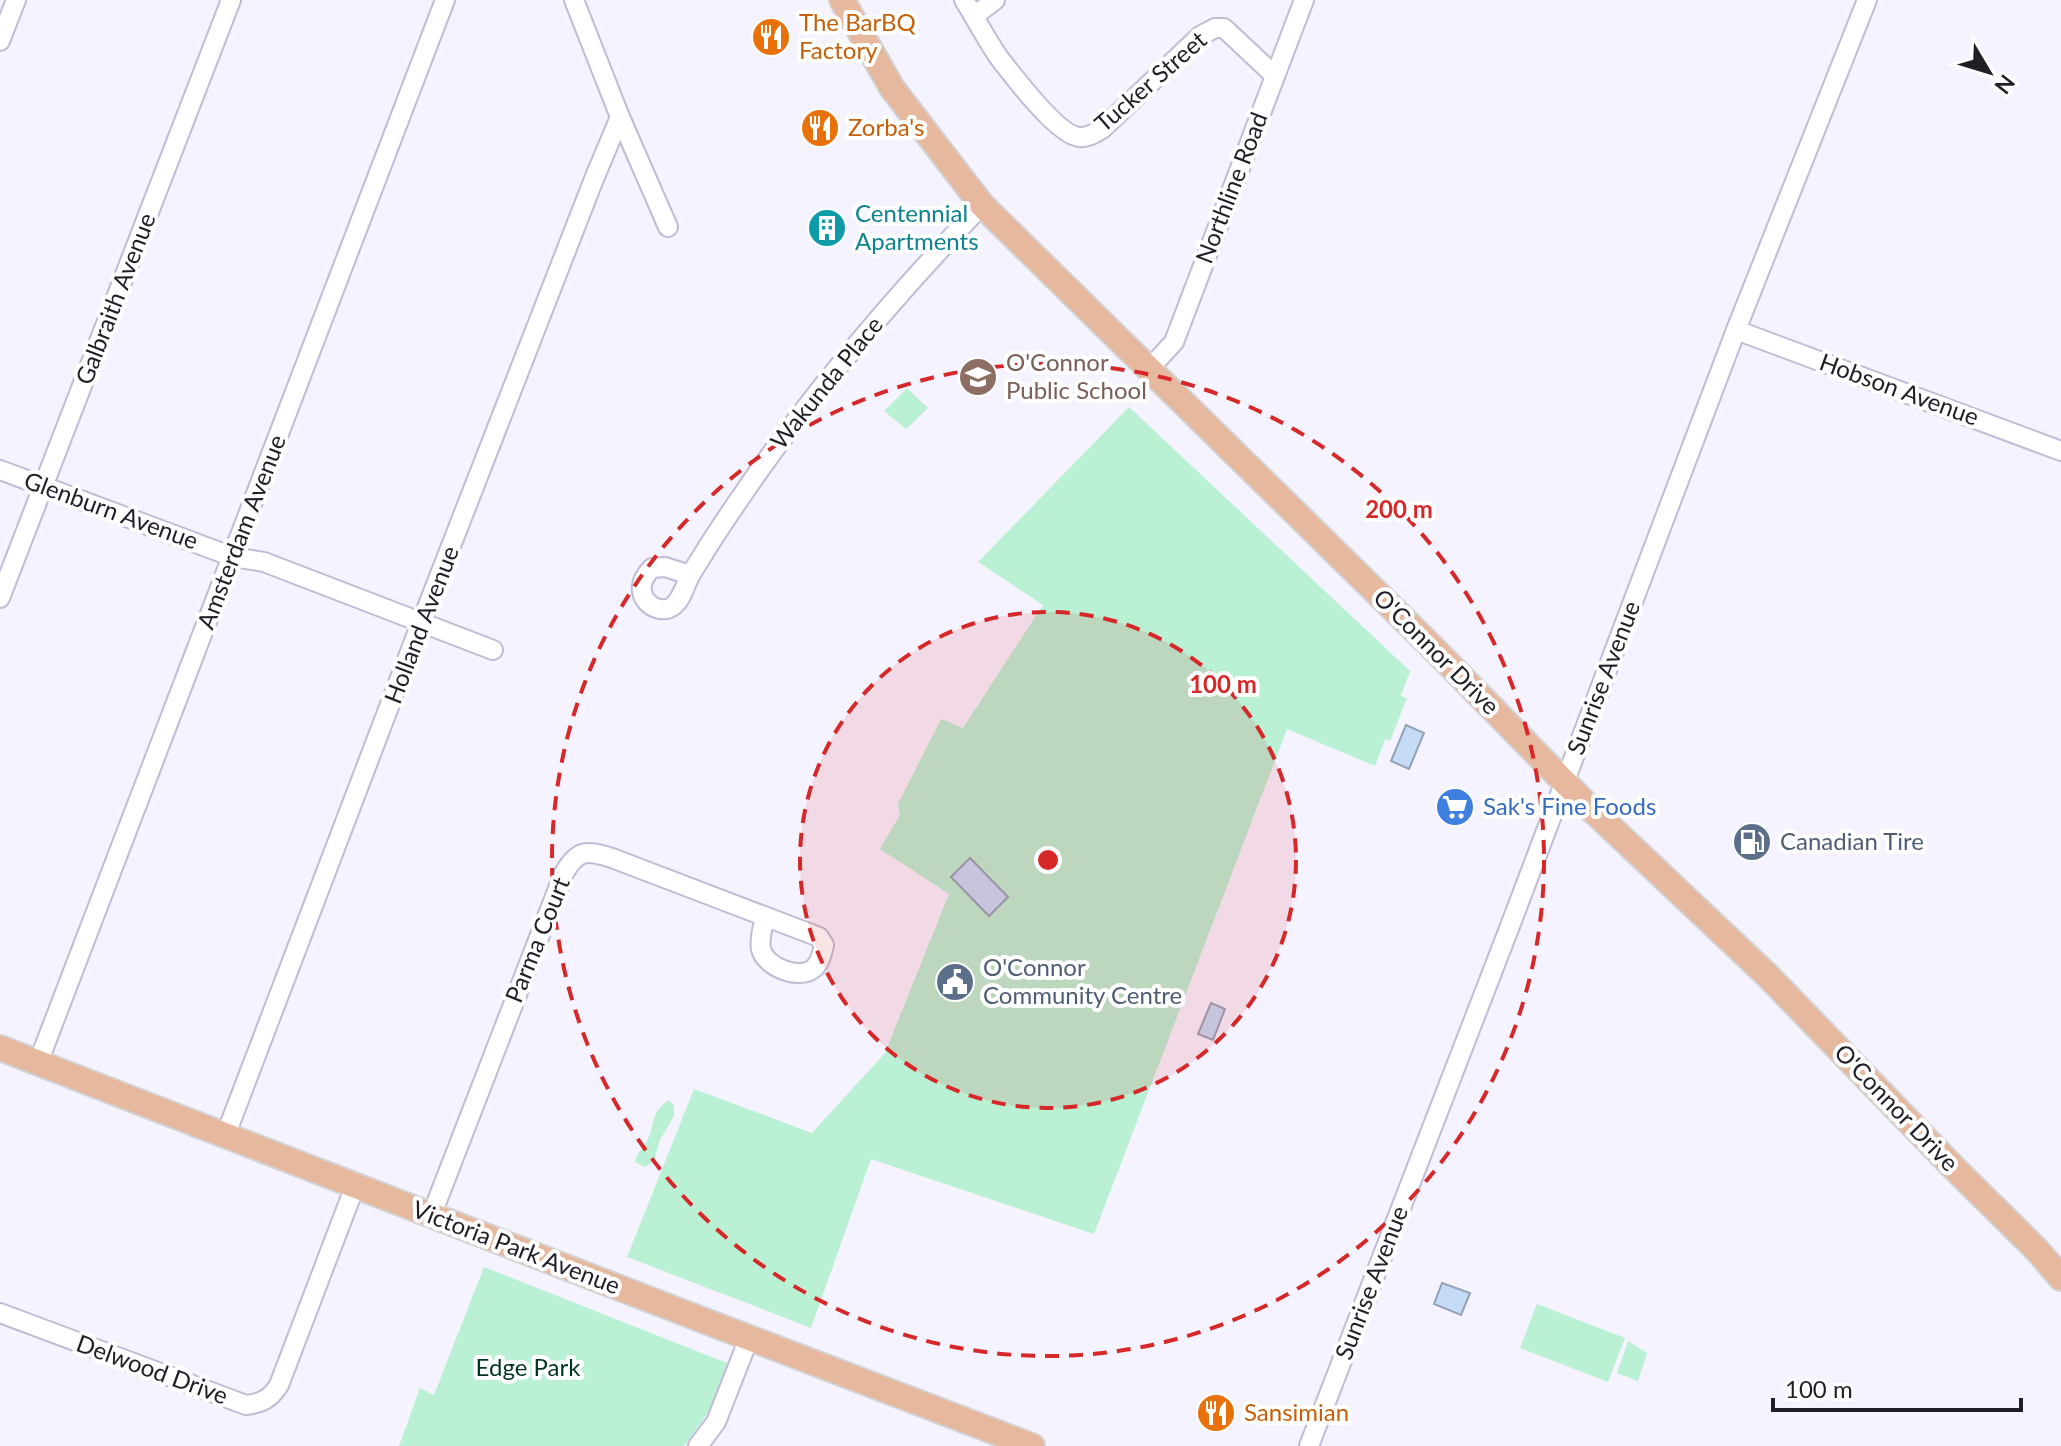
<svg xmlns="http://www.w3.org/2000/svg" width="2061" height="1446" viewBox="0 0 2061 1446" font-family="Lato,sans-serif">
	<style>
		.green { fill: #baf0d3 }
		.water { fill: #c5dbf6; stroke: #94a2b8; stroke-width: 2 }
		.lines { fill: none; stroke-linecap: round; stroke-linejoin: round }
		.minor-casing { stroke: #c1bbd6; stroke-width: 22 }
		.major-casing { stroke: #d3d2d4; stroke-width: 28 }
		.minor { stroke: #fff; stroke-width: 18 }
		.major { stroke: #e6b89e; stroke-width: 24 }
		.ring { fill: none; stroke: #d62828; stroke-width: 4; stroke-dasharray: 14 10 }
		.labels { text-anchor: middle; stroke-width: 8; stroke-linejoin: round; paint-order: stroke }
		.food-label { font-size: 24px; fill: #c56008; stroke: #fff; text-anchor: start }
		.street-label { font-size: 24px; fill: #211e28; stroke: #fff }
		.culture-label { font-size: 24px; fill: #0d838f; stroke: #fff; text-anchor: start }
		.education-label { font-size: 24px; fill: #785e54; stroke: #fff; text-anchor: start }
		.shop-label { font-size: 24px; fill: #366cbe; stroke: #fff; text-anchor: start }
		.service-label { font-size: 24px; fill: #4e5e75; stroke: #fff; text-anchor: start }
		.park-label { font-size: 24px; fill: #033622; stroke: #fff }
		.centre { fill: #d62828; stroke: #fff; stroke-width: 4 }
		.ring-label { font-size: 24px; text-anchor: middle; font-weight: bold; fill: #d62828; stroke: #fff; stroke-width: 8; stroke-linejoin: round; paint-order: stroke }
	</style>
	<rect width="100%" height="100%" fill="#f5f3ff"/>
	<g class="green">
		<path d="M907,388l21,20 -22,21 -22,-18z"/>
		<path d="M1129,407l281,264 -9,25 6,2 -17,43 -5,-2 -10,27 -88,-37 -193,505 -223,-75 -60,169 -184,-71 67,-168 118,44 73,-80 64,-159 -69,-45 20,-34 -2,-11 43,-85 22,9 80,-123 -65,-43z"/>
		<path d="M669,1100l5,6v10l-14,24 -6,21 -9,6 -10,-5c2,-11 9,-14 13,-23 8,-17 2,-27 21,-39z"/>
		<path d="M484,1267l243,96c-1,26 -26,62 -43,83h-285l21,-58 14,7z"/>
		<path d="M1537,1304l88,34 -17,44 -88,-34z"/>
		<path d="M1628,1341l19,12 -9,28 -21,-8z"/>
	</g>
	<g class="water">
		<path d="M1406,725l18,8 -15,36 -18,-8z"/>
		<path d="M970,858l38,39 -19,19 -38,-39z"/>
		<path d="M1211,1003l14,6 -12,31 -15,-6z"/>
		<path d="M1442,1283l28,10 -9,22 -27,-11z"/>
	</g>
	<g class="lines">
		<defs>
			<g id="minor">
				<path d="M574,0l46,117 48,110"/>
				<path d="M964,0c12,19 23,41 36,59 14,18 58,76 79,78 9,1 16,-4 23,-8l98,-93 15,-8h9l51,48"/>
				<path d="M974,16l21,-16"/>
				<path d="M0,41l16,-41"/>
				<path d="M1736,330l325,121"/>
				<path d="M1149,369l25,-27 130,-342"/>
				<path d="M0,470l233,87 31,5 229,88"/>
				<path d="M690,575l-25,-8 -13,1c-27,27 6,50 21,38 8,-6 11,-17 15,-26 5,-11 13,-21 19,-32 11,-17 22,-34 34,-51 71,-105 153,-200 241,-292"/>
				<path d="M0,598l231,-598"/>
				<path d="M38,1063l407,-1063"/>
				<path d="M226,1134l195,-511 173,-444 26,-62"/>
				<path d="M432,1214l132,-341c14,-24 23,-23 48,-15l207,79 5,8c-2,8 -4,18 -10,23 -14,13 -49,-1 -53,-19 -2,-11 2,-22 4,-32"/>
				<path d="M0,1313l246,92c16,-2 24,-6 33,-20l76,-199"/>
				<path d="M698,1446l18,-24 33,-84"/>
				<path d="M1309,1446l201,-520 226,-596 131,-330"/>
			</g>
			<g id="major">
				<path d="M842,0l50,88 90,117 447,439 157,160 182,172 187,193 82,81 24,28"/>
				<path d="M0,1048c345,132 687,268 1032,398"/>
			</g>
		</defs>
		<use href="#minor" class="minor-casing"/>
		<use href="#major" class="major-casing"/>
		<use href="#minor" class="minor"/>
		<use href="#major" class="major"/>
	</g>
	<circle cx="1048" cy="860" r="248" fill="#d62828" fill-opacity=".12"/>
	<g class="ring">
		<circle cx="1048" cy="860" r="248"/>
		<circle cx="1048" cy="860" r="496"/>
	</g>
	<defs>
		<symbol id="restaurant-disc" viewBox="-11 -11 22 22"><circle r="9.5" fill="#e8710a" stroke="#fff"/><path d="M-5-6h1v4h1v-4h1v4h1v-4h1v5L-1.5 .5V6h-2V.5L-5-1ZM5-6V6H3V1.5H1.5Q1.5-4 5-6Z" fill="#fff"/></symbol>
		<symbol id="building-disc" viewBox="-11 -11 22 22"><circle r="9.5" fill="#0f9aa8" stroke="#fff"/><path d="M-4-6H4V6H1V3H-1V6H-4ZM-2.5-4.3h1.7v1.8h-1.7ZM.8-4.3h1.7v1.8H.8ZM-2.5-1h1.7V.8h-1.7ZM.8-1h1.7V.8H.8Z" fill="#fff"/></symbol>
		<symbol id="school-disc" viewBox="-11 -11 22 22"><circle r="9.5" fill="#8d6e63" stroke="#fff"/><path d="M0-5L7-2L0 1L-7-2ZM-4 1L0 2.5L4 1V4Q0 6-4 4Z" fill="#fff"/></symbol>
		<symbol id="supermarket-disc" viewBox="-11 -11 22 22"><circle r="9.5" fill="#3f7fe0" stroke="#fff"/><path d="M-6-5.5h2.5l.6 2H6L4.5 2H-2.5L-4.4-4H-6ZM-1.5 3.2a1.3 1.3 0 1 0 .1 0ZM3 3.2a1.3 1.3 0 1 0 .1 0Z" fill="#fff"/></symbol>
		<symbol id="fuel-disc" viewBox="-11 -11 22 22"><circle r="9.5" fill="#5c6f8a" stroke="#fff"/><path d="M-5.5-6h7V0h2V4h1.3V-2.5L3-4.5l.8-.8L6-3V5H2.5V1h-1V6h-7ZM-4.2-4.7v3.2H.2V-4.7Z" fill="#fff"/></symbol>
		<symbol id="civic-disc" viewBox="-11 -11 22 22"><circle r="9.5" fill="#5c6f8a" stroke="#fff"/><path d="M-.6-6.5H3V-4.5H.6V-3L4-1V1h2V6H-6V1h2V-1L-.6-3ZM-1.2 2.5V6h2.4V2.5Z" fill="#fff"/></symbol>
	</defs>
	<g fill-rule="evenodd">
		<use href="#restaurant-disc" x="749" y="15" width="44" height="44"/>
		<use href="#restaurant-disc" x="798" y="106" width="44" height="44"/>
		<use href="#building-disc" x="805" y="206" width="44" height="44"/>
		<use href="#school-disc" x="956" y="355" width="44" height="44"/>
		<use href="#supermarket-disc" x="1433" y="785" width="44" height="44"/>
		<use href="#fuel-disc" x="1730" y="820" width="44" height="44"/>
		<use href="#civic-disc" x="933" y="960" width="44" height="44"/>
		<use href="#restaurant-disc" x="1194" y="1391" width="44" height="44"/>
	</g>
	<g class="labels">
		<g class="food-label">
			<text x="799" y="31">The BarBQ<tspan x="799" dy="28">Factory</tspan></text>
			<text x="848" y="136">Zorba's</text>
			<text x="1244" y="1421">Sansimian</text>
		</g>
		<g class="street-label">
			<text transform="translate(1151 82) rotate(-41)" y="8">Tucker Street</text>
			<text transform="translate(1232 188) rotate(-69)" y="8">Northline Road</text>
			<text transform="translate(116 299) rotate(-69)" y="8">Galbraith Avenue</text>
			<text transform="translate(827 383) rotate(-51)" y="8">Wakunda Place</text>
			<text transform="translate(1899 390) rotate(20)" y="8">Hobson Avenue</text>
			<text transform="translate(111 511) rotate(20)" y="8">Glenburn Avenue</text>
			<text transform="translate(242 532) rotate(-69)" y="8">Amsterdam Avenue</text>
			<text transform="translate(422 625) rotate(-69)" y="8">Holland Avenue</text>
			<text transform="translate(1436 652) rotate(45)" y="8">O'Connor Drive</text>
			<text transform="translate(1604 678) rotate(-69)" y="8">Sunrise Avenue</text>
			<text transform="translate(538 940) rotate(-68)" y="8">Parma Court</text>
			<text transform="translate(1896 1108) rotate(46)" y="8">O'Connor Drive</text>
			<text transform="translate(516 1248) rotate(21)" y="8">Victoria Park Avenue</text>
			<text transform="translate(1372 1283) rotate(-69)" y="8">Sunrise Avenue</text>
			<text transform="translate(152 1370) rotate(20)" y="8">Delwood Drive</text>
		</g>
		<g class="culture-label">
			<text x="855" y="222">Centennial<tspan x="855" dy="28">Apartments</tspan></text>
		</g>
		<g class="education-label">
			<text x="1006" y="371">O'Connor<tspan x="1006" dy="28">Public School</tspan></text>
		</g>
		<g class="shop-label">
			<text x="1483" y="815">Sak's Fine Foods</text>
		</g>
		<g class="service-label">
			<text x="1780" y="850">Canadian Tire</text>
			<text x="983" y="976">O'Connor<tspan x="983" dy="28">Community Centre</tspan></text>
		</g>
		<g class="park-label">
			<text x="528" y="1376">Edge Park</text>
		</g>
	</g>
	<circle cx="1048" cy="860" r="12" class="centre"/>
	<g class="ring-label">
		<text x="1399" y="518">200 m</text>
		<text x="1223" y="693">100 m</text>
	</g>
	<g transform="translate(1989 72) rotate(128)" stroke="#ffffff" stroke-width="6" paint-order="stroke">
	<path d="M0-6L14 30L0 20L-14 30Z" fill="#211e28"/>
	<text y="-12" font-size="22" font-weight="bold" text-anchor="middle" fill="#211e28">N</text>
	</g>
	<path d="M1773 1398v12h248v-12" fill="none" stroke="#211e28" stroke-width="4"/>
	<text x="1785" y="1398" font-size="24" fill="#211e28" stroke="#ffffff" stroke-width="6" paint-order="stroke">100 m</text>
</svg>
